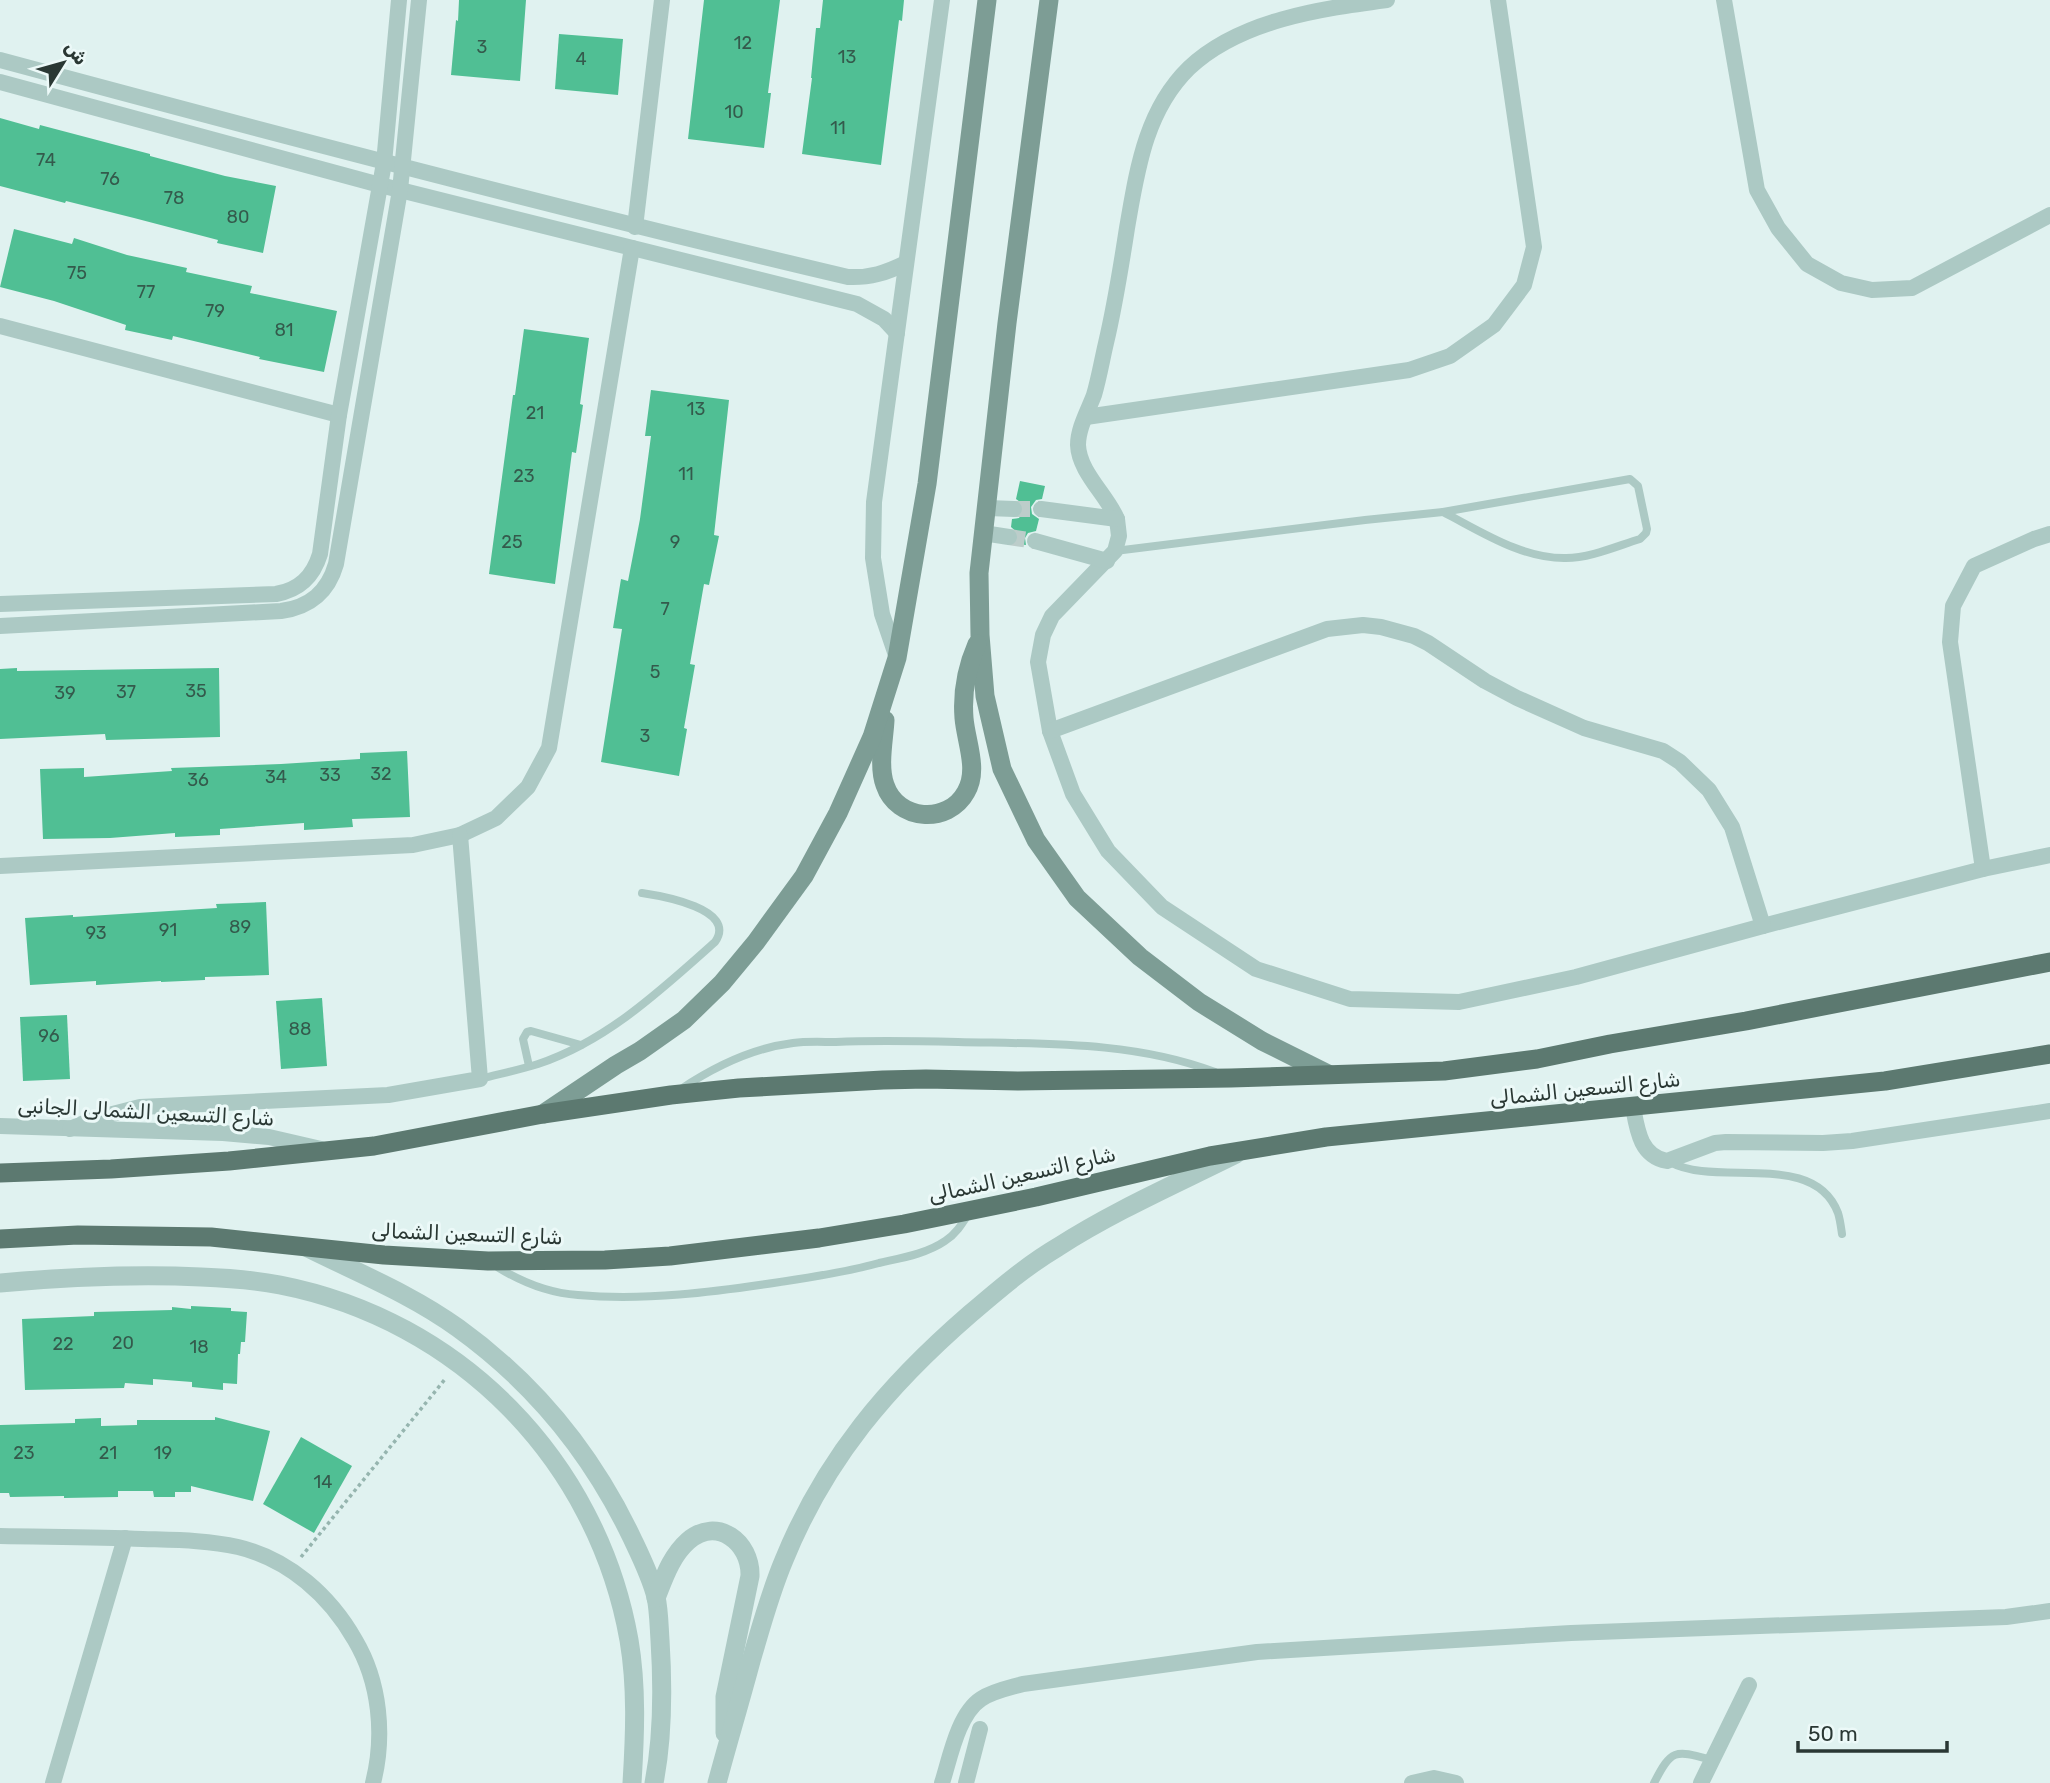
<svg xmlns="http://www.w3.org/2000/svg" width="2050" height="1783" viewBox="0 0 2050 1783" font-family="Rubik,'Noto Naskh Arabic',sans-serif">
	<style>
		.building { fill: #50bf94 }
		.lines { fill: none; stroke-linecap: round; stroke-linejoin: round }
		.minor-tunnel { stroke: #bccdca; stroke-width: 16; stroke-dasharray: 16 8; stroke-linecap: butt }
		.path { stroke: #96b5af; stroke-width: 3.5; stroke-dasharray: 3.5 3.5; stroke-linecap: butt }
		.service { stroke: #acc9c4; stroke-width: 8 }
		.minor { stroke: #acc9c4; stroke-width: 16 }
		.tertiary { stroke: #acc9c4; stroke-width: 19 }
		.secondary { stroke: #7d9d95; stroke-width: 19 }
		.primary { stroke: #5c7970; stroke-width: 19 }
		.labels { text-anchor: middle; stroke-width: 6; stroke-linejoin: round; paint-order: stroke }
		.number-label { font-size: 18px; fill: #345a4c }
		.street-label { font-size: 21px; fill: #2a3834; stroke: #ecf9f8 }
	</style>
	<rect width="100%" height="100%" fill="#e0f2f0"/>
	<g class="building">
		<path d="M459,0h67l-6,81 -69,-6 5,-55 2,1z"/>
		<path d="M704,0h76l-12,93h3l-7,55 -76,-9z"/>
		<path d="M823,0h81l-2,21 -3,-1 -18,145 -79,-11 10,-76h-1l5,-50h4z"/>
		<path d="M559,34l64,5 -5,56 -63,-6z"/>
		<path d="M0,118l39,11 1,-4 110,29v2l75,20 51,10 -13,67 -46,-10 1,-3 -84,-22 -68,-17 -1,2 -65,-17z"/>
		<path d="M14,229l58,15 2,-6 53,17 60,13 -1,4 66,14 -2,7 87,18 -13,61 -65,-13 1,-2 -87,-21 -1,4 -47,-10 1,-5 -72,-24 -54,-14z"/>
		<path d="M524,329l65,9 -9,66 3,1 -7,48 -4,-1 -17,132 -66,-10 24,-179h2z"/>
		<path d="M651,390l78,10 -15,135 5,1 -10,49 -5,-1 -14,80 5,1 -11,63 3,1 -8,47 -78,-14 21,-133 -9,-1 8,-49 7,2 12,-62 11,-83h-6z"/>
		<path d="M1020,481l25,5 -3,13 -6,1 -5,7 1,7 7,5 -3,12 -8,2 -3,5 1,7 -9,-1 2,-10 -8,-7 1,-8 7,-1 5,-8 -1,-6 -7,-5z"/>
		<path d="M17,668v3l202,-3 1,69 -114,3 -1,-6 -105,5v-70z"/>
		<path d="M407,751l3,66 -58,2 1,8 -49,3v-7l-84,6v6l-45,2v-4l-65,5 -67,1 -3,-70 44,-1v9l88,-6 -1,-3 110,-4 79,-5v-6z"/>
		<path d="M266,902l3,73 -64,2v3l-44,2v-1l-65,4v-4l-66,4 -5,-67 48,-3v2l144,-9 -1,-4z"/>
		<path d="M322,998l5,68 -46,3 -5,-68z"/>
		<path d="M67,1015l3,64 -47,2 -3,-64z"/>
		<path d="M191,1306l40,2v3l16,1 -2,30h-4l-1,12h-2l-1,30 -14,-1v7l-31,-3v-5l-39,-3v6l-28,-2 -1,5 -99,2 -3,-71 72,-3v-4l78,-2v-3l19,2z"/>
		<path d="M215,1417l55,14 -17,70 -62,-15v6h-16v5h-21l-1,-6h-35v6l-54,1v-2l-54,1 -1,-4h-9v-68l75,-2v-4l26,-1v8l36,-1v-5h78z"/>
		<path d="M301,1437l51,29 -38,67 -51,-29z"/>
	</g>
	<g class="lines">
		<g class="minor-tunnel">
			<path d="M1014,509h27"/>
			<path d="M1009,537l26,4"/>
		</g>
		<path class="path" d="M301,1557l145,-179"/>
		<g class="service">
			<path d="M1630,479l8,7 9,43 -1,4 -6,6c-23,7 -50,19 -74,19 -44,1 -86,-27 -123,-46z"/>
			<path d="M1115,551l250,-31 78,-8"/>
			<path d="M529,1066l-6,-27 4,-7 4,-1 50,14"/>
			<path d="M480,1079c19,-5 39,-9 58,-15 69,-23 123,-74 177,-122 23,-33 -53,-46 -73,-49"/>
			<path d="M681,1089c33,-22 72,-41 112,-46 14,-2 29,-1 43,-1 40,-2 81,-1 122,0 86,2 175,-1 257,30"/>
			<path d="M1670,1162c46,26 144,-13 168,51 2,6 3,14 4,21"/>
			<path d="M494,1265c25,16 53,28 84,30 67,6 136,-3 202,-13 33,-5 67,-10 99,-19 22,-5 47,-9 66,-22 11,-7 17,-17 24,-28"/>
			<path d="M1654,1783c18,-35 21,-33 58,-23"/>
		</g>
		<g class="minor">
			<path d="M1387,0c-67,9 -147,20 -198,68 -44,43 -52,103 -62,160 -6,39 -12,77 -21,115 -4,17 -7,35 -12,52 -6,16 -16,33 -16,50 1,27 29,50 39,74l2,17 -4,15 -63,65 -9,19 -5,27 12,69 23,63 35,57 54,56 94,62 94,30 109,3 117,-25 187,-51 220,-57 67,-14"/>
			<path d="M1724,0l33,190 21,38 29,36 34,19 31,7 40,-2 138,-73"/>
			<path d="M0,60c282,76 564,150 848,217 22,1 38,-4 58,-14"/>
			<path d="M0,82l380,103 477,119 27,15 13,14"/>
			<path d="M635,227l27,-227"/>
			<path d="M0,326l339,89"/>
			<path d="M1086,417l323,-47 41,-14 44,-31 30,-40 10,-38 -36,-247"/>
			<path d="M988,508l26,1"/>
			<path d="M1041,509l76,10"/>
			<path d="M983,533l26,4"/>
			<path d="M1035,541l72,20"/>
			<path d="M0,604l276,-10c23,-4 37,-17 44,-40l19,-139 45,-252 15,-163"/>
			<path d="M0,626l281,-15c29,-4 47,-19 55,-47l64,-374 19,-190"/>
			<path d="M897,658l-15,-44 -9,-56 1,-56 68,-502"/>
			<path d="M1050,731l277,-102 36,-4 18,2 33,9 14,7 57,38 32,17 67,30 79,23 17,11 29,28 23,37 31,99"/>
			<path d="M0,866l413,-21 47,-10 36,-17 32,-31 21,-39 83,-500"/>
			<path d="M1983,869l-33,-227 3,-36 21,-40 60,-27 16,-5"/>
			<path d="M1633,1107c4,22 7,49 34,54l48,-18 11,-1 97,1 29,-2 198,-30"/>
			<path d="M0,1126l223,7 46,4 52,12"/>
			<path d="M70,1129l23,-10 47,-12 248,-12 92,-16 -20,-244"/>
			<path d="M0,1536c48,1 95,1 143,3 32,1 64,1 95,8 51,12 92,49 117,93 25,42 30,96 18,143"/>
			<path d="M53,1783l72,-245"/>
			<path d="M942,1783c8,-25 16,-69 39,-84 12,-8 28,-11 42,-15l234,-32 314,-19 435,-16 44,-6"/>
			<path d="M966,1783l14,-54"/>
			<path d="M1412,1783l22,-5 22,5"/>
			<path d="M1701,1783l48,-98"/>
		</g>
		<g class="tertiary">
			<path d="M308,1248c50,25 103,46 150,80 75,54 134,126 174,210 9,19 19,39 24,59 3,14 3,29 4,43 3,47 3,97 -6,143"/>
			<path d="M0,1283c67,-6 134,-9 201,-6 27,1 53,3 79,8 179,35 317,175 349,355 8,47 6,95 3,143"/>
			<path d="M656,1598c8,-20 15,-42 32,-57 29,-25 63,1 62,35l-25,121v36"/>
			<path d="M717,1783c11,-41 23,-81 34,-122 10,-34 19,-68 33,-101 41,-101 104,-175 186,-246 28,-24 56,-48 88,-67 56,-36 118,-63 178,-93"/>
		</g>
		<g class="secondary">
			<path d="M1049,0l-42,323 -28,250 1,62 5,61 17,73 34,71 41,58 63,59 59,45 63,39 66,33"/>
			<path d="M885,720c-1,20 -7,46 0,65 12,36 63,40 81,7 13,-22 0,-50 -2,-74 -2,-25 3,-51 13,-74"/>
			<path d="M543,1114l73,-49 24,-14 44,-31 38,-37 34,-41 48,-66 34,-63 34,-76 25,-79 30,-174 60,-484"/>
		</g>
		<g class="primary">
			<path d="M0,1173l111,-4 118,-8 145,-15 169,-32 128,-19 68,-7 144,-8 43,-1 92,2 213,-3 213,-7 93,-12 73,-15 136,-23 304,-59"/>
			<path d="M0,1239l78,-4 133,2 173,18 104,6 117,-1 65,-4 149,-18 85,-14 132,-27 174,-41 116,-19 559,-56 165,-27"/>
		</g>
	</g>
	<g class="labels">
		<g class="number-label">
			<text x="743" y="49">12</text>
			<text x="482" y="53">3</text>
			<text x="847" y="63">13</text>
			<text x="581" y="65">4</text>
			<text x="734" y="118">10</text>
			<text x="838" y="134">11</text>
			<text x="46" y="166">74</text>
			<text x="110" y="185">76</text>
			<text x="174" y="204">78</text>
			<text x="238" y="223">80</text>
			<text x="77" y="279">75</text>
			<text x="146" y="298">77</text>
			<text x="215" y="317">79</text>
			<text x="284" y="336">81</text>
			<text x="696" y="415">13</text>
			<text x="535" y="419">21</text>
			<text x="686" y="480">11</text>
			<text x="524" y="482">23</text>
			<text x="512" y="548">25</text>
			<text x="675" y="548">9</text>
			<text x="665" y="615">7</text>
			<text x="655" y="678">5</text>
			<text x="196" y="697">35</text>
			<text x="126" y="698">37</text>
			<text x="65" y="699">39</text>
			<text x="645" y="742">3</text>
			<text x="381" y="780">32</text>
			<text x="330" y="781">33</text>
			<text x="276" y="783">34</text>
			<text x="198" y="786">36</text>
			<text x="240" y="933">89</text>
			<text x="168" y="936">91</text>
			<text x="96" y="939">93</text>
			<text x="300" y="1035">88</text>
			<text x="49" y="1042">96</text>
			<text x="123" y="1349">20</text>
			<text x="63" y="1350">22</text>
			<text x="199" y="1353">18</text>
			<text x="24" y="1459">23</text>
			<text x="108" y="1459">21</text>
			<text x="163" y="1459">19</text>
			<text x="323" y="1488">14</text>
		</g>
		<g class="street-label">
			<text transform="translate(1585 1089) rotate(-6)" y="7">شارع التسعين الشمالى</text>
			<text transform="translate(146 1112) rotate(3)" y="7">شارع التسعين الشمالى الجانبى</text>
			<text transform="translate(1022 1175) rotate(-13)" y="7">شارع التسعين الشمالى</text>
			<text transform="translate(467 1234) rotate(2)" y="7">شارع التسعين الشمالى</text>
		</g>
	</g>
	<g transform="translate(63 63) rotate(53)" stroke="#ecf9f8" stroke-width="5" paint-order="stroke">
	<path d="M0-5L12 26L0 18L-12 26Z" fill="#2a3834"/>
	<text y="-10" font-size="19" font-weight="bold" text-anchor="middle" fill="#2a3834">ش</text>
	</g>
	<path d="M1798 1741v10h149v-10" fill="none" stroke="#2a3834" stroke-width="3.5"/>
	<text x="1808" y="1741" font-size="21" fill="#2a3834" stroke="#ecf9f8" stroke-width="5" paint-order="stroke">50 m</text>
</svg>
